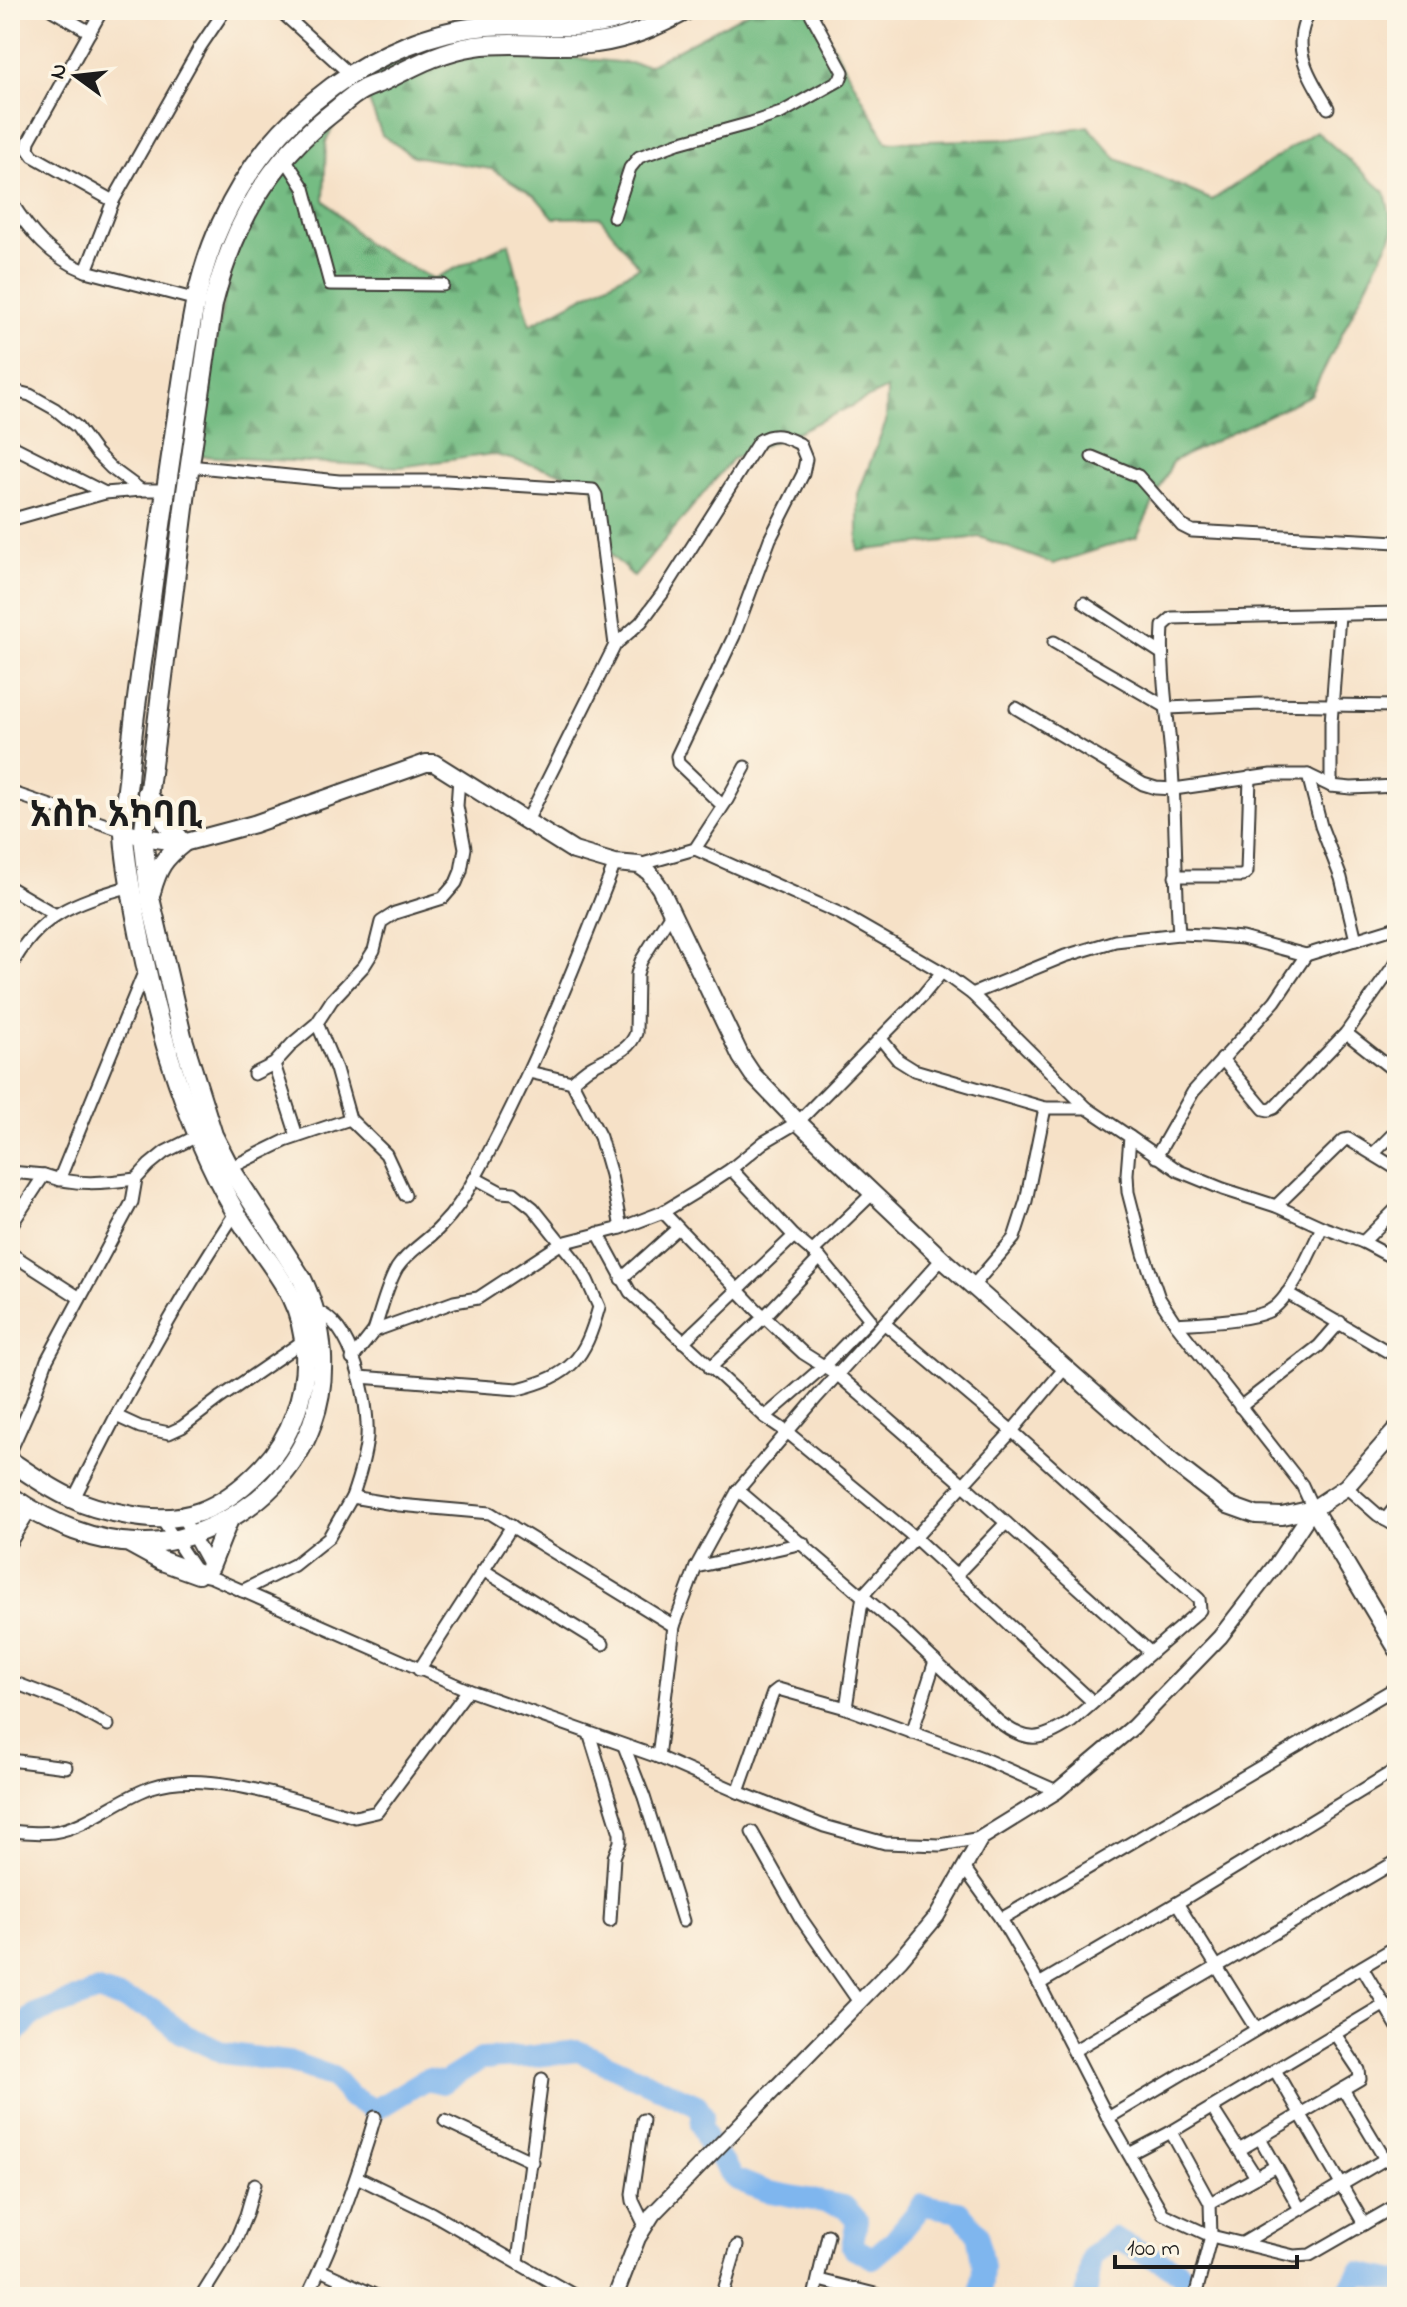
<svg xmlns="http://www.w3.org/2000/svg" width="1407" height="2307" viewBox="0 0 1407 2307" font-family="'Indie Flower','Noto Sans Ethiopic',sans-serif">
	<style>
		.forest { fill: url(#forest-firs); stroke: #486c50; stroke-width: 2 }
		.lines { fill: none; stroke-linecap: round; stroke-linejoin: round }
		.river { stroke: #7fb6ee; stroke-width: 22 }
		.minor-casing { stroke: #3d3a36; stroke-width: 15 }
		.tertiary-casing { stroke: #3d3a36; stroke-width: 18 }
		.secondary-casing { stroke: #3d3a36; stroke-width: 20 }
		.primary-casing { stroke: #3d3a36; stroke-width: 22 }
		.minor { stroke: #fff; stroke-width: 11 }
		.tertiary { stroke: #fff; stroke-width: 14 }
		.secondary { stroke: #fff; stroke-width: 16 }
		.primary { stroke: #fff; stroke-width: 18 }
		.labels { text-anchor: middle; stroke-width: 8; stroke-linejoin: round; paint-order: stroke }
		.neighbourhood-label { font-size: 36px; font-weight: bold; fill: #1c1c1c; stroke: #fcf5e5 }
	</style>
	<defs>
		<pattern id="forest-firs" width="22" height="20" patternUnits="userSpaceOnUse" patternTransform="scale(2)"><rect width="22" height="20" fill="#74bc83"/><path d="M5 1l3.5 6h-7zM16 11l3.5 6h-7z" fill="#5e986a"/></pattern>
	</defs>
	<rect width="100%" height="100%" fill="#fcf5e5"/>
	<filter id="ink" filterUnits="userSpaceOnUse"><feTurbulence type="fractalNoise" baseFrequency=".0125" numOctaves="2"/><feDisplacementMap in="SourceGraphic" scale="16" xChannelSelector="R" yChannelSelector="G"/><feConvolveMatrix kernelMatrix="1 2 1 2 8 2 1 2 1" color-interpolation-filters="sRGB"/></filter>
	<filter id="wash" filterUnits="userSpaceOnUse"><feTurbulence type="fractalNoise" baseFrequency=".006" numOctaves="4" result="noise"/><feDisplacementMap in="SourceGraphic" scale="32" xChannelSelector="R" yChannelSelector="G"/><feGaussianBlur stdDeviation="1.8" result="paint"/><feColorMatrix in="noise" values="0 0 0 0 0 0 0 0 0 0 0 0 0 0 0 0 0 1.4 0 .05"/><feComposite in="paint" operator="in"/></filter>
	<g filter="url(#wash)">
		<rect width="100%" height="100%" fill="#f6e1c7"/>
		<path class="forest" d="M752,10h61l74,132 126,-3 75,-13 29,33 95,41 104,-69 69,61 9,39 -83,164 -138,66 -36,76 -84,27 -73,-27 -122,14v-57l28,-72 1,-33 -88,42 -67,28 -98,118 -22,-21 -21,-75 -99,-27 -92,13 -200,-11 12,-91 14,-80 23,-72 49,-69 46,-38 -18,35 -2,59 44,45 65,34 76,-36 21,82 109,-58 -39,-50 -46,1 -19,-22 -44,-27 -78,-13 -31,-21 -20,-52 42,-35 87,2 158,15z"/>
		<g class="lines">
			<g class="river">
				<path d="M10,2039l24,-25 64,-23 54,18 31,25 41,19 70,10 39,14 18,20 24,13 51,-31 17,4 38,-24 46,-2 51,-6 119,54 6,10 -2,9 7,19 27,36 30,12 79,15 13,14 -5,27 21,11 21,-18 29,-35 36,6 18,22 6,34 -2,30"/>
				<path d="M1086,2297l6,-41 22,-18 65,33 17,26"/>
				<path d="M1345,2297l13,-24 39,8"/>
			</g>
		</g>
	</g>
	<g filter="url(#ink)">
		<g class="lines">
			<defs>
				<g id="minor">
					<path d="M52,10l38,22"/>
					<path d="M102,10l-73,131 -1,8 5,7 80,45"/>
					<path d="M279,10l74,67"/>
					<path d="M1311,10c-23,36 -2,65 17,98"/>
					<path d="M284,157l20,31 26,96 113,1"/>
					<path d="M10,200c20,32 40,57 76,71"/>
					<path d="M614,217l16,-49 9,-11 39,-14 73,-20 30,-10 59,-33 3,-8 -34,-62"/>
					<path d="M201,301l-115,-30 27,-70 87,-154 25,-37"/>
					<path d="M10,390l20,5 25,14 22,18 19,26 15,15 30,22h24"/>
					<path d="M10,445l95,48"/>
					<path d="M1092,457l46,19 44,50 10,5 205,11"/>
					<path d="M189,466l150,15h107l147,9 3,5 19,150"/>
					<path d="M10,520l95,-27 36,-3"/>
					<path d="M1084,603l77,50"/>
					<path d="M1054,642l114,66 92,-4 137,2"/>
					<path d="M1016,708l127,76 13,4 18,1 97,-14h37l23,11v-63l8,-108"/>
					<path d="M1308,775l13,51 20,52 15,62"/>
					<path d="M1331,786l20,2 46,-2"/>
					<path d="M10,792l114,39"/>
					<path d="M527,821l88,-176 26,-23 21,-28 97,-153c16,-10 26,-4 41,3l6,15 -3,15 -33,65 -36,97 -57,120 1,7 44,42"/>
					<path d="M695,849l146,65 101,58"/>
					<path d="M639,865l56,-16 32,-49 18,-33"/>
					<path d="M1175,876h67l5,-4 3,-95"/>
					<path d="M10,888l44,26"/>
					<path d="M1179,934c-4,-55 -3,-111 -7,-166 -3,-46 -12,-96 -9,-142l9,-8 225,-5"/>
					<path d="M10,968c29,-55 64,-65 120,-82"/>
					<path d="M317,1023l19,46 14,50"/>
					<path d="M1346,1033l51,40"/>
					<path d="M881,1039l17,21 16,10 131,38h42"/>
					<path d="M1222,1059l42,50 5,1 5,-2 72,-75 51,-72"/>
					<path d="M274,1064l23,72"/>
					<path d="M529,1072l43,10 28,55 11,38 10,53"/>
					<path d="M254,1074l20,-10 19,-21 24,-20 15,-23 32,-34 10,-16 7,-28 14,-9 48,-15 13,-15 5,-12 4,-23 -8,-42 2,-28"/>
					<path d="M572,1082c7,-6 14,-13 22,-17 17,-10 35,-13 42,-32l1,-59 4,-13 30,-48"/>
					<path d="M1130,1137l49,34 44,18 53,17 46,21 41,15 34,18"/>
					<path d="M1374,1153l23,-23"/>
					<path d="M1156,1157l37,-65 82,-91 31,-46"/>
					<path d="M230,1168l55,-27 65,-22 36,35 19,41"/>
					<path d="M731,1169l63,67 26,22 50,61 -46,47 -59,51"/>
					<path d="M10,1172l34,3"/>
					<path d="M59,1180l86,-210"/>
					<path d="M1276,1206l68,-66 4,-1 49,30"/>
					<path d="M236,1212c-44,66 -83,135 -120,204l24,11 29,6 13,-6 38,-29 83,-57"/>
					<path d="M663,1212l92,96 48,45 35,22 125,109 187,168"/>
					<path d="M10,1227l34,-52c30,11 61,8 92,4"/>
					<path d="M598,1233l32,59 135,125 22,15 127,105 179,165"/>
					<path d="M1363,1242l34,-34"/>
					<path d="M812,1252l61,-59"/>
					<path d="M10,1253l70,45"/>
					<path d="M621,1279l57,-51"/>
					<path d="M972,1287l42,-49 12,-37 19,-93"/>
					<path d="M1287,1293l110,64"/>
					<path d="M316,1311c37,13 53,90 51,126 -2,21 -8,40 -15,60l47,8 91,8 184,113"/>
					<path d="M1176,1324c25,-2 72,-3 93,-13 21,-10 43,-63 53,-84"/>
					<path d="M374,1331c7,-20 12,-44 23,-63 11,-17 31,-27 44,-42 14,-14 26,-33 35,-50 55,-100 98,-207 139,-313"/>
					<path d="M683,1342l111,-106"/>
					<path d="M352,1359l22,-28 80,-29 24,-4 84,-55 59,-15 42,-16 33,-20 35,-23 33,-27 34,-20 125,-127 19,-23 30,22"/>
					<path d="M710,1368l54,-51 56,-59"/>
					<path d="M359,1377l159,12c54,-14 66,-29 81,-82l-12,-27 -10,-17 -44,-55 -19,-15 -13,-1 -26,-14"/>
					<path d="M1240,1407l79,-61 21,-24"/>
					<path d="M10,1452l21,-47 16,-45 85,-158 4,-23 13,-14 16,-13 32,-16"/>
					<path d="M1346,1487l32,28 19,12"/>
					<path d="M738,1490l161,137 99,94c30,23 42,20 73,1l129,-112 -1,-11 -187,-168 -127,-107"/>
					<path d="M73,1500l43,-84"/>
					<path d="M1313,1509l-11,-24 -126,-161 -17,-26 -15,-44 -16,-62 -1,-18 3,-37 -43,-29 -115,-114 93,-38 50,-15 64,-7 27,1 36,3 64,17 91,-28"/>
					<path d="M183,1518l27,49"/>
					<path d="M162,1520l36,54 13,3 257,113 190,67 80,35 86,34 61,17 55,2 41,-7"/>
					<path d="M1385,1520l12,-15"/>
					<path d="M10,1543l21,-34"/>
					<path d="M696,1567l107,-24"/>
					<path d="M483,1570l120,74"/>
					<path d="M955,1576l51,-53"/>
					<path d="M242,1591l52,-26 35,-28 23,-40"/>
					<path d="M419,1670l93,-144"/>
					<path d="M10,1681l60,23 38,21"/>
					<path d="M846,1708l17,-113 149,-164 52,-62"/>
					<path d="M589,1733l31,100v9l-6,15 -4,64"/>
					<path d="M912,1733l23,-72"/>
					<path d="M624,1746l20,51 39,124"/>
					<path d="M658,1757l16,-131 22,-59 42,-77 79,-93 125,-138"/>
					<path d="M10,1760l56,7"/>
					<path d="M738,1792l35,-99 5,-4 68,19 136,50 75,33"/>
					<path d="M10,1831c14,1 29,3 43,1 35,-5 66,-34 99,-45 56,-19 146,15 203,30l22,-5 91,-122"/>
					<path d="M752,1832l48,85 59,85"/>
					<path d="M965,1869l36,50 38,65 69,134 55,96 48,22 83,20 16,-1 87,-50"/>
					<path d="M1177,1903l79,126"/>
					<path d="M1001,1919l396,-232"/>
					<path d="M1362,1967l35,59"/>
					<path d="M1039,1984l138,-81 220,-134"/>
					<path d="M1075,2050l322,-189"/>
					<path d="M1275,2070l89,154"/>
					<path d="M1343,2089l42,70"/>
					<path d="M1212,2108l44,69"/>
					<path d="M1108,2118l289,-172"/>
					<path d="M643,2120l-11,74 1,7 12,25"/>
					<path d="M445,2121l88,41"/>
					<path d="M1171,2132l39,71 1,33 -16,61"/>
					<path d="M1260,2138l40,71"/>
					<path d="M1239,2150l121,-71 -1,-9 -24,-36"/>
					<path d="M1129,2154l42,-22 214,-128"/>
					<path d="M357,2177l74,36 146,84"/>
					<path d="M1210,2203l66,-37"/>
					<path d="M1243,2243l154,-91"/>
					<path d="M518,2261l24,-182"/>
					<path d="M320,2270l59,27"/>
					<path d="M819,2280l68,17"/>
					<path d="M201,2297l33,-53 12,-29 9,-31"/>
					<path d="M307,2297c28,-58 50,-118 68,-180"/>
					<path d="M722,2297l15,-51"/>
					<path d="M814,2297l14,-62"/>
				</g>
				<path id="tertiary" d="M615,2297l23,-59 15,-24 248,-255 36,-43 44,-78 76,-47 76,-64 87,-90 57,-74 36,-54"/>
				<g id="secondary">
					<path d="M124,831l19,6 40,6 71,-19 172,-61h8l140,88 41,12 24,2 10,7 11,16 81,169 12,18 45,47 144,137 229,202 57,44 28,10 26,1 31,-7 84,140"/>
					<path d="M1313,1509l33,-22 51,-58"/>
				</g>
				<g id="primary">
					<path d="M147,793l18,28 18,22c-20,16 -25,24 -32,49"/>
					<path d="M10,1461c20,13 40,28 63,38 16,8 33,12 50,15 60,13 98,-3 140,-47 28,-29 44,-75 42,-115 -3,-62 -40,-89 -69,-139 -28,-48 -49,-101 -66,-154 -15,-47 -25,-94 -34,-142 -5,-28 -11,-56 -12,-84 -1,-17 2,-35 4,-52 4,-56 13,-111 21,-167 9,-72 20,-145 31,-218 9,-59 15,-117 41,-172 26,-57 61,-100 111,-137 44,-32 100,-57 155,-61 41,-3 85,5 125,-5 10,-3 21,-7 30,-11"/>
					<path d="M10,1496c39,27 88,49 136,47 22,0 45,-7 65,-16 101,-43 138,-150 91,-248l-72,-111 -17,-33 -31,-99 -32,-138 -7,-61 43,-345 27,-188c20,-79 55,-142 120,-192 9,-7 19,-17 29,-22 7,-4 15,-6 22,-9 30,-15 57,-30 91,-35 40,-6 82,3 121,-3 33,-4 63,-18 91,-33"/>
					<path d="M131,1544l31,17 36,13"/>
					<path d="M210,1567l19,-48"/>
				</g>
			</defs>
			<use href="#minor" class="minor-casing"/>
			<use href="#tertiary" class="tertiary-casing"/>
			<use href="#secondary" class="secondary-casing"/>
			<use href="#primary" class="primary-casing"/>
			<use href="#minor" class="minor"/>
			<use href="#tertiary" class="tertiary"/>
			<use href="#secondary" class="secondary"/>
			<use href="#primary" class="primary"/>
		</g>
	</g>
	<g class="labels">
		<g class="neighbourhood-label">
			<text x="116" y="826">አስኮ አካባቢ</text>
		</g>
	</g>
	<rect width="1407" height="2307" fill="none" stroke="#fcf5e5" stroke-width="40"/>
	<g transform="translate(76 76) rotate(285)" stroke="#fcf5e5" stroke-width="6" paint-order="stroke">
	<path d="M0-6L14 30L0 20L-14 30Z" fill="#1c1c1c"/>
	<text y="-12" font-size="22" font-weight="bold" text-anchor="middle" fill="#1c1c1c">N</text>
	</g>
	<path d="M1115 2255v12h182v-12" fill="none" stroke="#1c1c1c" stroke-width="4"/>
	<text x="1127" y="2255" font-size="24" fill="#1c1c1c" stroke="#fcf5e5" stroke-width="6" paint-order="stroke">100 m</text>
</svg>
